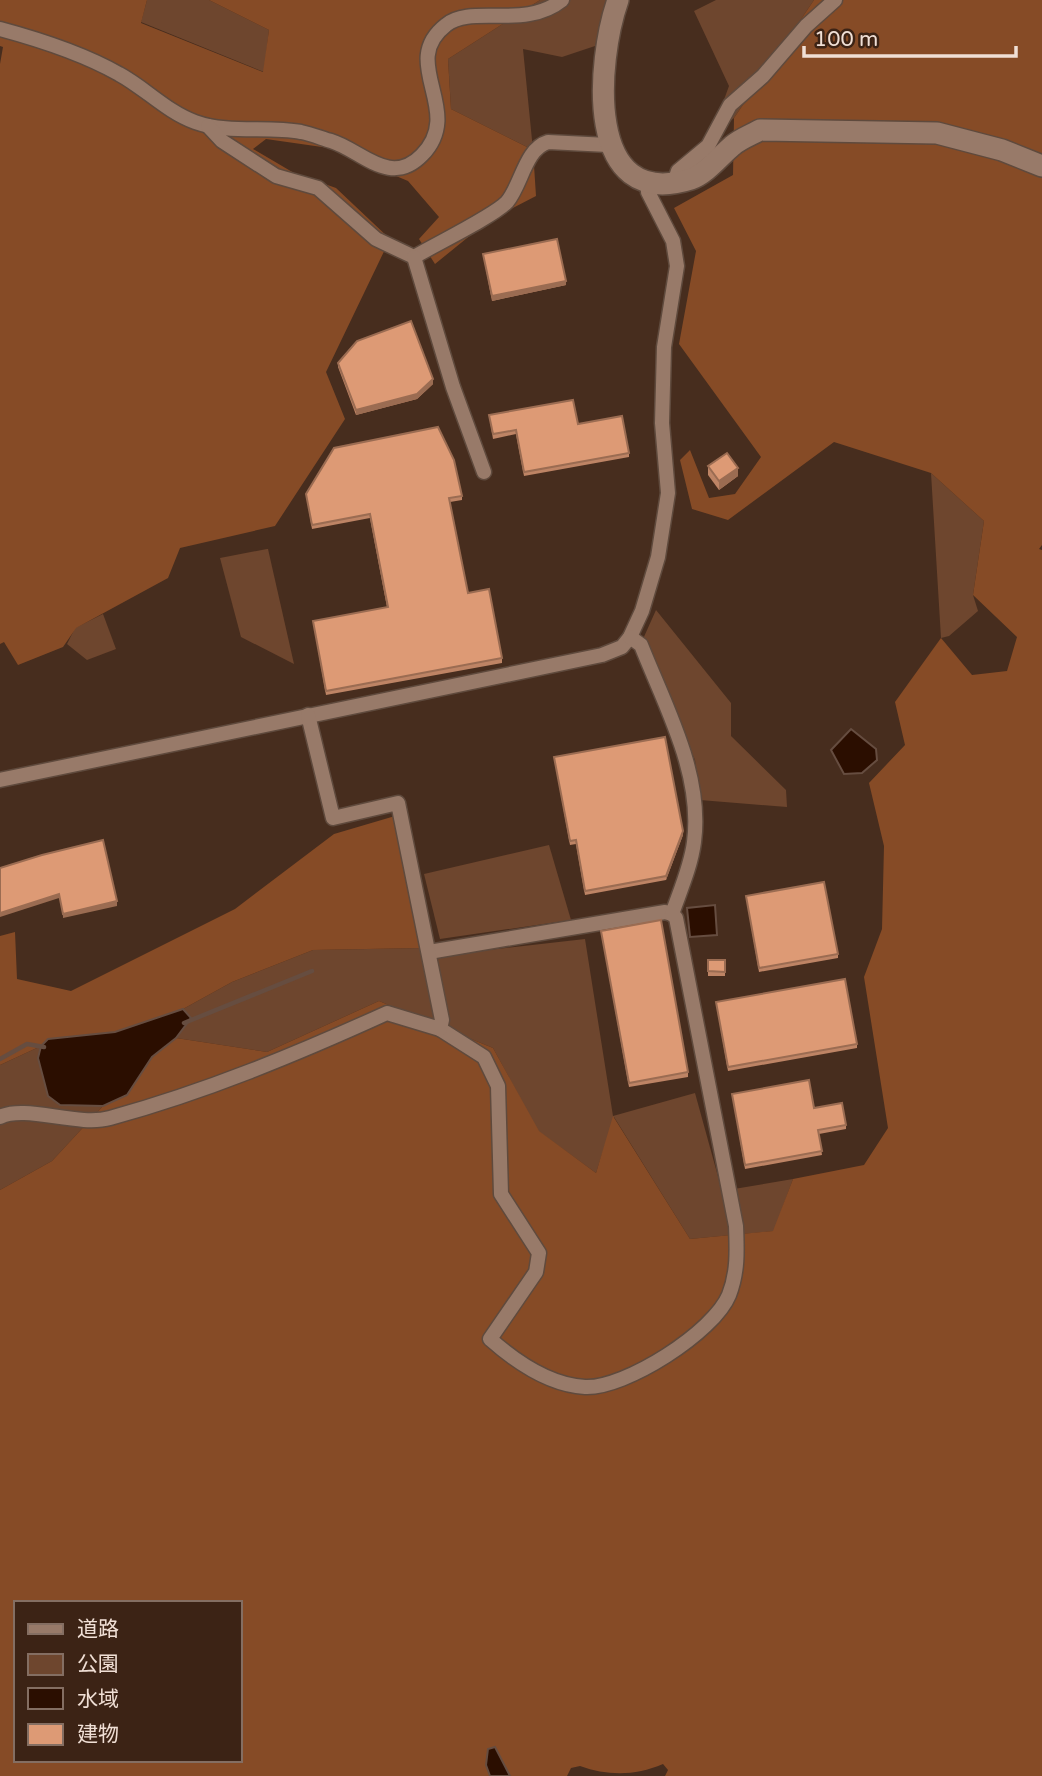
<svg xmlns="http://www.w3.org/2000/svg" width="1042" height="1776" viewBox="0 0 1042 1776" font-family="'Varela Round','Noto Sans JP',sans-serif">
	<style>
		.green { fill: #6e462e }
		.forest { fill: #864b26; fill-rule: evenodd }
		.water { fill: #2b0e00; stroke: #664d40; stroke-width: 2 }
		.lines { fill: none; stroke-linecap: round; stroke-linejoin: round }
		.stream { stroke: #664d40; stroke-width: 4.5 }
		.street-casing { stroke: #5f4a3d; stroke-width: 17 }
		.secondary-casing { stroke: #5f4a3d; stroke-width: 24 }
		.street { stroke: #987a69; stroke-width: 14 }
		.secondary { stroke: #987a69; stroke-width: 21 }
		.wall { fill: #be8465 }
		.shaded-wall { fill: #9b6c52 }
		.building { fill: #dd9a75; stroke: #9b6c52; stroke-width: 2 }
	</style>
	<rect width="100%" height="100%" fill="#472d1e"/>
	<g class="green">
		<path d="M147,0h62l60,30 -5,42 -123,-50z"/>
		<path d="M540,0h68l-13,46 -33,11 -39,-8 10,101 -82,-41 -3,-50z"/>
		<path d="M716,0h98l-80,118 -24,20 19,-52 -35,-75z"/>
		<path d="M931,473l53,48 -11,74 5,16 -29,25 -8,2z"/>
		<path d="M267,549h1l26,115 -53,-27 -21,-79z"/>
		<path d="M656,610l75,93v33l55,54 1,17 -87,-7 -5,-40 -52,-121z"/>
		<path d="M103,614l13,35 -29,11 -20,-16 8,-16z"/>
		<path d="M549,845l22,75 -131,19 -16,-65z"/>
		<path d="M585,939l28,177 82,-23 27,98 71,-12 -19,52 -84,8 -76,-122 -18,56 -58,-42 -45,-83 -114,-47 -112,51 -91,-14 15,-19 -8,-10 49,-27 81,-32 108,-2 16,8z"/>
		<path d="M41,1046l-3,12 22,47 43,1 -51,55 -52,29v-125z"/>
	</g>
	<g class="forest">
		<path d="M0,0h147l-6,23 122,49 6,-42 -60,-30h331l-92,59 3,50 82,41 3,46 -48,25 -53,43 -16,-25 20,-22 -31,-36 -79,-33 -63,-9 -13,10 41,24 42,15 54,51 -64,133 19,47 -70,107 -95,22 -12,30 -92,50 -13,19 -45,18 -14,-23 -4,2v-580l3,-17 -3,-1z"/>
		<path d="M814,0h228v545l-3,4 3,1v1226h-377l3,-6 -5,-6c-28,12 -55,12 -83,2l-9,2 -4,8h-57l-16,-29 -6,2 -2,16 4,11h-490v-586l52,-29 51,-55 24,-11 25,-38 24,-19 91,14 112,-51 114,47 46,83 57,42 17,-57 77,123 83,-8 20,-52 71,-14 24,-37 -24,-151 18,-48 2,-83 -15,-63 36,-38 -10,-43 46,-64 31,37 35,-4 10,-34 -44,-42 11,-74 -53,-48 -97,-31 -106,78 -36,-11 -12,-49 10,-10 19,48 26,-4 26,-37 -82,-113 17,-93 -22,-43 59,-33 1,-57zM16,1603h224v157h-224z"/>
		<path d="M395,816l26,132 -108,2 -81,32 -49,27 -68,23 -67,7 -7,7 -41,19v-129l15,-4 2,47 54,12 164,-82 99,-75z"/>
	</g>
	<g class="water">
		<path d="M851,729l25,20 1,11 -15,13 -18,1 -13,-24z"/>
		<path d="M715,905l2,30 -27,2 -3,-29z"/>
		<path d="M183,1009l8,9 -15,20 -24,19 -25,38 -24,11 -43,-1 -12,-9 -10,-38 3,-12 7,-7 67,-7z"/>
		<path d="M495,1747l15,29h-20l-4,-11 2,-16z"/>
	</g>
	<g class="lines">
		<g class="stream">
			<path d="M184,1023l128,-52"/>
			<path d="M0,1059l27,-15 17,3"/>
		</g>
		<defs>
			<g id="street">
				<path d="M0,29c41,11 82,24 119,45 26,14 48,38 76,48 33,12 71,4 106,10 10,2 20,6 30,9 30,9 59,47 91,14 44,-45 -25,-92 24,-130 25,-21 79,5 116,-25"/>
				<path d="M208,126l14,15 54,35 42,12 58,51 38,18c20,-12 80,-41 93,-55 15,-18 18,-53 41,-60l60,3"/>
				<path d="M674,183l4,-12 30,-25 22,-41 33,-29 43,-50 29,-26"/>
				<path d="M414,257l39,130 31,85"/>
				<path d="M0,780l602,-125 20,-8 8,-10 12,-26 16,-54 10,-64 -6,-70 2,-76 13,-81 -4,-25 -25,-49v-10"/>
				<path d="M429,952l236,-40 7,2"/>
				<path d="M440,1029l44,28 14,29 3,108 38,59 -3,19 -46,67c26,23 59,46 95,48 40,2 129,-55 144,-92 9,-23 8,-45 7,-69l-60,-308 -4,-4c8,-23 19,-48 22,-72 9,-68 -29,-136 -53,-197l-11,-8"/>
				<path d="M0,1117c25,-13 77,10 110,1 95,-26 187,-64 277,-105l53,16 2,-9 -44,-217 -65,15 -25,-103"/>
			</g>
			<path id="secondary" d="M618,0c-21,60 -35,213 73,179 15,-5 29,-23 41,-33 8,-7 19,-11 28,-16l177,3 65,17 40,16"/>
		</defs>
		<use href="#street" class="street-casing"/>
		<use href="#secondary" class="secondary-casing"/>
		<use href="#street" class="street"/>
		<use href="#secondary" class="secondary"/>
	</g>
	<g class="wall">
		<path d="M483,254l83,31 -74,16z"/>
		<path d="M338,363l95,21 -16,15 -61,16 -18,-48z"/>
		<path d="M489,415l89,9 51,29v4l-105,19 -8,-42 -23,5z"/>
		<path d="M708,466l30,10 -19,14 -11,-15z"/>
		<path d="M306,494l156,2v4l-12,2 18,91 34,65v5l-176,32 -13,-74 74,-14 -17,-89 -58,11z"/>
		<path d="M554,757l129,78 -17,45 -81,15 -9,-51 -6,1z"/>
		<path d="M746,896l92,58v4l-79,14z"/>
		<path d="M601,931l87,141v5l-59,10z"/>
		<rect x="708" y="960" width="17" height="16"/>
		<path d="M716,1002l141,42v4l-129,23z"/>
		<path d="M732,1094l82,14 32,17v4l-27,5 3,21 -77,14z"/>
	</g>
	<g class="shaded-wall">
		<path d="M566,281v4l-74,16v-5z"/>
		<path d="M433,379v5l-16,15 -61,16v-5z"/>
		<path d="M738,468v8l-19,14v-9z"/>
		<path d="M683,831v4l-17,45v-4z"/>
		<path d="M59,894v4l-59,19v-4z"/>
		<path d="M117,901v5l-54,12v-4z"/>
	</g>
	<g class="building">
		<path d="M557,239l9,42 -74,15 -9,-42z"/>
		<path d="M411,321l22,58 -16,15 -61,16 -18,-47 19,-22z"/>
		<path d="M573,400l5,24 44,-8 7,37 -105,19 -8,-42 -23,4 -4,-19z"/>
		<path d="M438,427l16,33 8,36 -13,2 19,95 21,-4 13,69 -176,33 -13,-70 75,-14 -18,-93 -58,11 -6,-31 28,-46z"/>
		<path d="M727,453l11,15 -19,13 -11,-15z"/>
		<path d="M665,737l18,94 -17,45 -81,15 -9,-51 -6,1 -16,-84z"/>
		<path d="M103,840l14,61 -54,13 -4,-20 -59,19v-45l42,-13z"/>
		<path d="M824,882l14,72 -79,14 -13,-72z"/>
		<path d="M661,920l27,152 -59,11 -28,-152z"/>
		<path d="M708,960h17v12l-17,-1z"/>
		<path d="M845,979l12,65 -129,23 -12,-65z"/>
		<path d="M809,1080l5,28 28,-5 4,22 -28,5 4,21 -77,14 -13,-71z"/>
	</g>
	<rect x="14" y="1601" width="228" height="161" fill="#3c2315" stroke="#846e62" stroke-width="2"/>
	<rect x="28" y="1624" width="35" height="10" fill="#987a69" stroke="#846e62" stroke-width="2"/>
	<text x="77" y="1636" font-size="21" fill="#f0dfd5">道路</text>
	<rect x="28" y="1654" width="35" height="21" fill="#6e462e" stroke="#846e62" stroke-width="2"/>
	<text x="77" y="1671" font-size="21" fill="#f0dfd5">公園</text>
	<rect x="28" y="1688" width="35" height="21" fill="#2b0e00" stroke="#846e62" stroke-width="2"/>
	<text x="77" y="1706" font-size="21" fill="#f0dfd5">水域</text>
	<rect x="28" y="1724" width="35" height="21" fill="#dd9a75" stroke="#846e62" stroke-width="2"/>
	<text x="77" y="1741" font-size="21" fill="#f0dfd5">建物</text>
	<path d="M804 46v10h212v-10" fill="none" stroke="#f0dfd5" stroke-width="3.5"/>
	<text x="814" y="46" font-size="21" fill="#f0dfd5" stroke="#3c2315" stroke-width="5" paint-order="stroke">100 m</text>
</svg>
